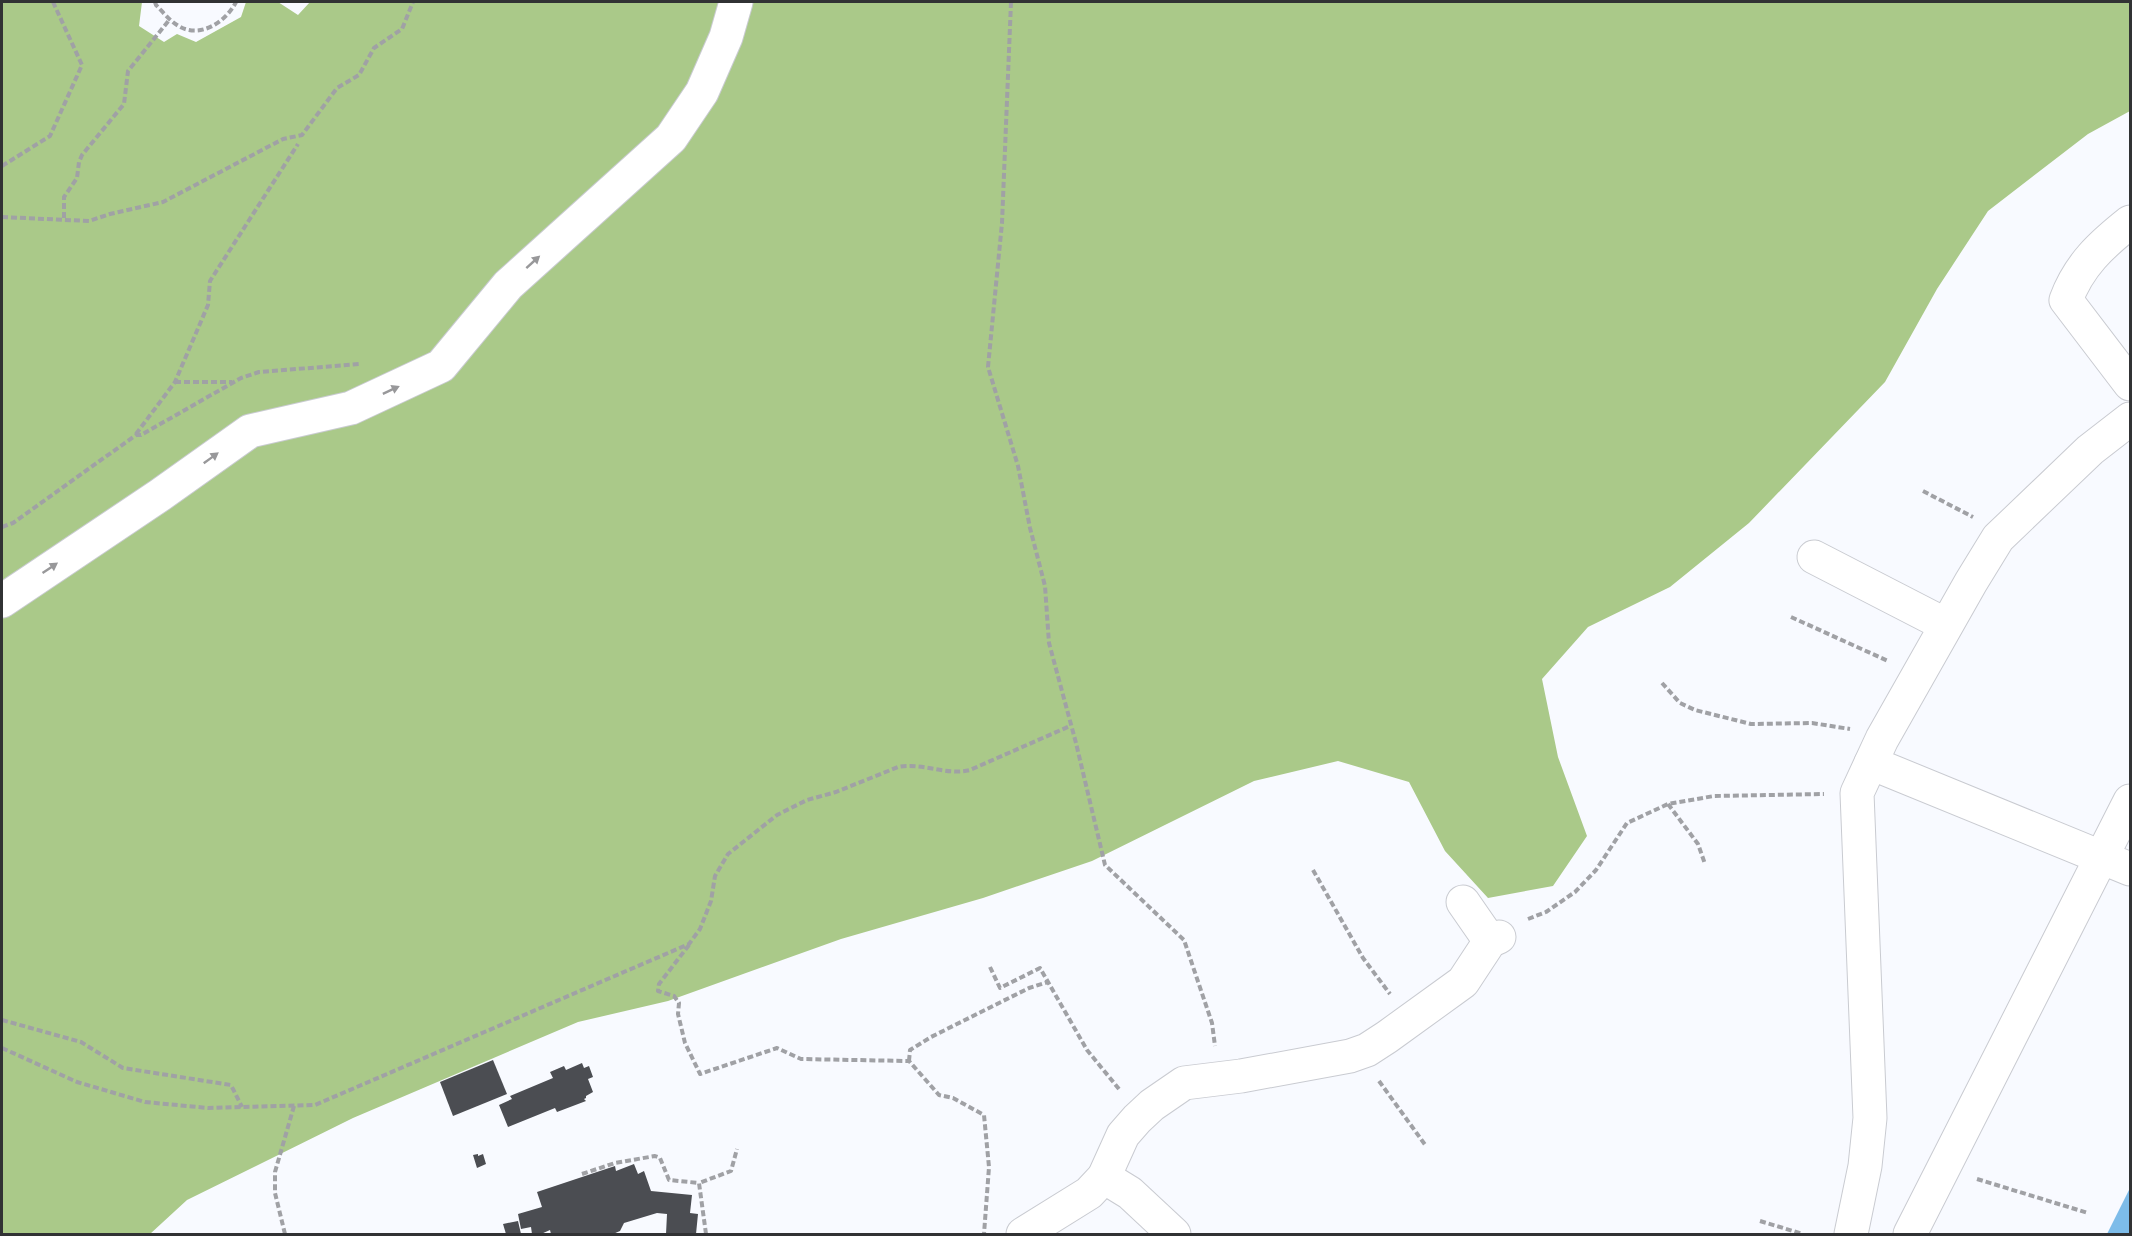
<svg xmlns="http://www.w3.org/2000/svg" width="2132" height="1236" viewBox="0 0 2132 1236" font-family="Helvetica,sans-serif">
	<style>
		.forest { fill: #aac989 }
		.water { fill: #7dbce9 }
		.building { fill: #4b4d52 }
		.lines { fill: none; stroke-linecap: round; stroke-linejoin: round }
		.minor-casing { stroke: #c9cbd1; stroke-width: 35 }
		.tertiary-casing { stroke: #c9cbd1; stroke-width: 35 }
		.path { stroke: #a0a1a5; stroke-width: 4; stroke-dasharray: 6 3; stroke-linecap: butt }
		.minor { stroke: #fff; stroke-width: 33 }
		.tertiary { stroke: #fff; stroke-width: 33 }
		.oneway { fill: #98989a }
	</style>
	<rect width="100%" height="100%" fill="#f8faff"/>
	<path class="forest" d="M2,2h140l-3,24 25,16 13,-8 19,8 45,-25 5,-15h32l20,13 12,-13h1820v109l-42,23 -100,77 -51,78 -52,93 -136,141 -79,64 -82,40 -46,52 16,78 29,79 -34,50 -65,12 -43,-47 -36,-69 -71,-21 -84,20 -162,80 -109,37 -142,41 -173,62 -90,21 -225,96 -166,82 -37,34h-148z"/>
	<path class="water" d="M2130,1188v46h-23z"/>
	<g class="building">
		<path d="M493,1060l14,34 -54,22 -13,-34z"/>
		<path d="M582,1063l2,5 5,-2 4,11 -5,2 5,13 -7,4v2l-2,1 2,2 -29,11 -2,-4 -47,19 -9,-22 13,-6 -2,-3 43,-18 -3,-6 14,-6 2,4z"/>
		<path d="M478,1154v2l5,-2 3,10 -9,4 -4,-13z"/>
		<path d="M634,1164l4,10 6,-3 7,20 41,4 -2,18 8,1 -2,20h-30l1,-20 -10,-1 -33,10 -4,8 -7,3h-62l-1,-4 -9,4h-9l-1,-7 -10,2 -3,-15 24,-7 -5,-15 78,-26 1,5z"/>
		<path d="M518,1221l3,13h-15l-3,-10z"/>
	</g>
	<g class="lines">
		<defs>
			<g id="minor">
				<path d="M2130,222c-29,23 -51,43 -64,78l64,84"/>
				<path d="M1814,557l132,68"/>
				<path d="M2,601l158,-106 90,-64 101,-23 90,-42 67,-81 163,-147 31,-46 24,-55 10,-35"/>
				<path d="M1871,763l259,106"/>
				<path d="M1463,902l27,39"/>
				<path d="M1104,1177l26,16 44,41"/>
				<path d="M1023,1234l66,-41 15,-16 19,-42 14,-16 15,-14 32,-22 57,-7 109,-20 17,-6 20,-13 76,-55 27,-41 9,-4"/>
				<path d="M1851,1234l14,-68 5,-48 -13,-325 25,-54 89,-157 27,-44 92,-88 40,-31"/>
			</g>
			<path id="tertiary" d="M1910,1234l220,-433"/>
		</defs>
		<use href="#minor" class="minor-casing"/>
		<use href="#tertiary" class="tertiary-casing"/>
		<g class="path">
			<path d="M155,2l1,3c6,6 13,15 21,20 22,15 49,-3 59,-23"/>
			<path d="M1011,2l-9,221 -14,144 30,99 12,62 15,58 4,57 27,100 29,122 79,75 28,83 3,23"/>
			<path d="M2,166l48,-30 32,-71 -29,-63"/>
			<path d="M2,217l87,4 21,-7 53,-12 120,-63 19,-4 35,-47 22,-13 15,-27 28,-19 11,-27"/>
			<path d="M64,218v-21l13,-19 2,-16 3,-7 42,-51 4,-33 42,-52"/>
			<path d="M175,382h57"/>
			<path d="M136,434l39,-52 33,-77 2,-24 88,-137"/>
			<path d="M1923,491l50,26"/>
			<path d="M2,527l11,-4 123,-88h5l100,-57 18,-6 101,-8"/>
			<path d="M1791,617l97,44"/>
			<path d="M1662,683l18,20 15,7 56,14 61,-1 38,6"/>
			<path d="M1668,804l30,40 7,20"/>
			<path d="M1313,870l50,88 27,36"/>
			<path d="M1528,919l18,-7 29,-20 21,-22 31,-47 41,-19 46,-8 110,-2"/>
			<path d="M689,945l-30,39 -1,7 16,5 5,7 -1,11 7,29 15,31 77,-26 24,11 108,2 30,34 14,3 31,17 5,52 -5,67"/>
			<path d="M990,967l10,21 40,-20 47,82 32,39"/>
			<path d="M2,1020l79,22 42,26 108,17 11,22"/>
			<path d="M2,1048l75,34 68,20 63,6 107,-3 374,-161 11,-15 11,-28 4,-25 13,-22 49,-39 30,-15 29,-8 62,-25c25,-5 48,9 72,3l100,-44"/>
			<path d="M909,1061l1,-11 21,-13 98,-49 19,-6"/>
			<path d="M1379,1081l47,65"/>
			<path d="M582,1174l33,-11 40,-7 5,2 9,22 30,3"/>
			<path d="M1977,1179l111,34"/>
			<path d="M1760,1221l43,13"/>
			<path d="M285,1234l-10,-41v-21l19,-66"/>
			<path d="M706,1234l-7,-51 32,-12 6,-22"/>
		</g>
		<use href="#minor" class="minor"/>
		<use href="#tertiary" class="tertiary"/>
	</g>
	<defs><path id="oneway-solid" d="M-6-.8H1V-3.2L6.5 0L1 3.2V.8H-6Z" transform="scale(1.5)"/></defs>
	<g class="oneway">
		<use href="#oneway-solid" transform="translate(533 262) rotate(-42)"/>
		<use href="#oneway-solid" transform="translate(391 390) rotate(-25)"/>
		<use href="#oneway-solid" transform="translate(211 458) rotate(-36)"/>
		<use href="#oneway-solid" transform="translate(50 568) rotate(-34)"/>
	</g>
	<rect width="2132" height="1236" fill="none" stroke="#313234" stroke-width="6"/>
</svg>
